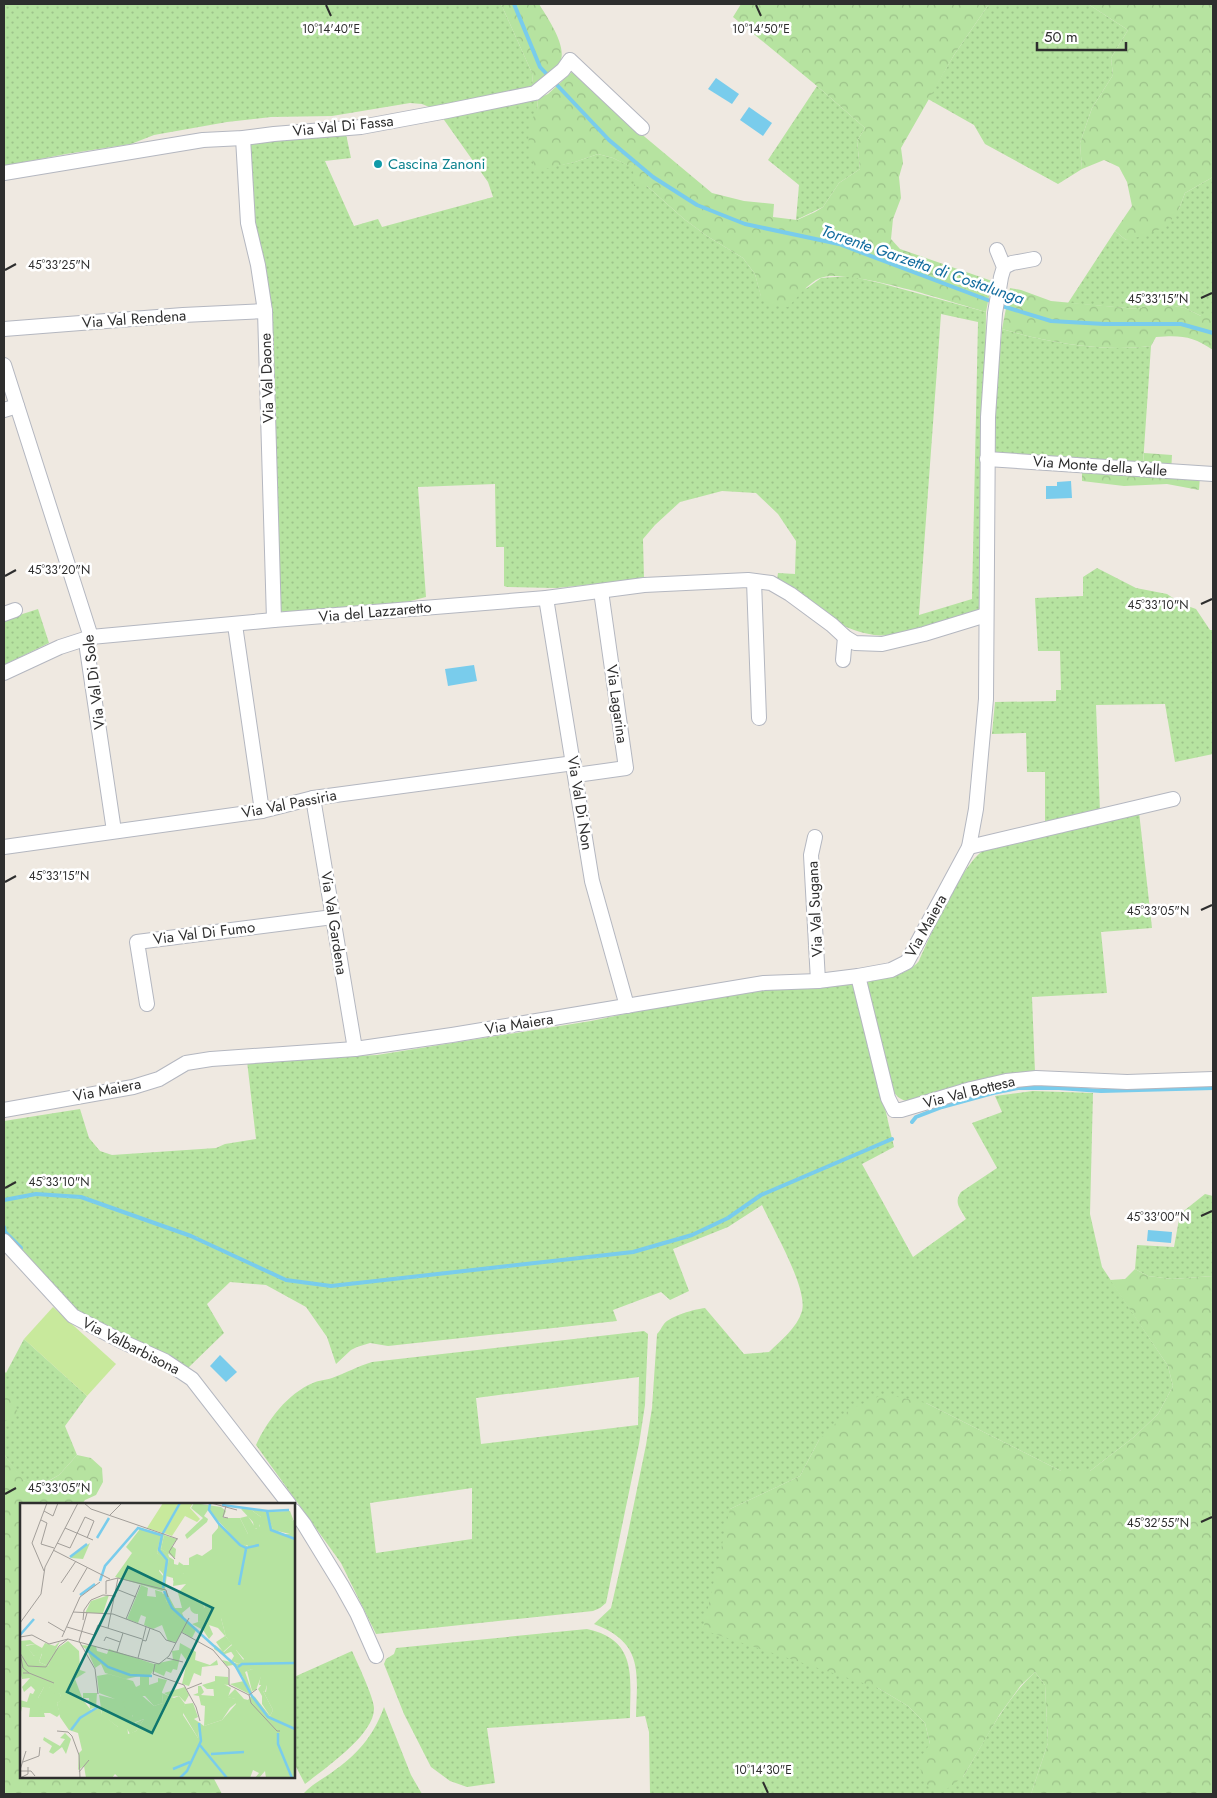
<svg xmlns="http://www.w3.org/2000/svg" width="1217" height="1798" viewBox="0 0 1217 1798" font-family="Jost,sans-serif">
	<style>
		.grass { fill: url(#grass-dots); fill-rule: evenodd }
		.forest { fill: url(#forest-crowns) }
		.pitch { fill: #c8e99c }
		.water { fill: #79ccec }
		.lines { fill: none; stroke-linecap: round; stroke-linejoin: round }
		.stream { stroke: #79ccec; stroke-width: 4 }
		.minor-casing { stroke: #b4b7c0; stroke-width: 16 }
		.minor { stroke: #fff; stroke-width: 14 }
		.ticks { fill: none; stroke: #2e2e2e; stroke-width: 2 }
		.culture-dot { fill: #0f9aa8; stroke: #fff; stroke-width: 2 }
		.labels { text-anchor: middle; stroke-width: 5; stroke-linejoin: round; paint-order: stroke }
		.street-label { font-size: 15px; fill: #2e2e2e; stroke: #fff }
		.culture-label { font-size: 15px; fill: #0d838f; stroke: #fff; text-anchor: start }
		.water-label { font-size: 16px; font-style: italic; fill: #126c9e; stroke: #fff }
		.inset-river { fill: none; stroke: #79ccec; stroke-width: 2.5 }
		.inset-road { fill: none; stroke: #a29e99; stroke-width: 1 }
		.view { fill: #0f766e; fill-opacity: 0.15; stroke: #0f766e; stroke-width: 2.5 }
		.inset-edge { fill: none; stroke: #2e2e2e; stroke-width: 2.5 }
		.ticks-label { font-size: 12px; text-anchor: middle; fill: #2e2e2e; stroke: #fff; stroke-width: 5; stroke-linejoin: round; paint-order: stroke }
	</style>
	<defs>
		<pattern id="grass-dots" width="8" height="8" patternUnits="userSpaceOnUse" patternTransform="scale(1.25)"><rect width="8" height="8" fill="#b6e3a0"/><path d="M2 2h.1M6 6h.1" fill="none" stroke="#9dc38a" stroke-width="1.8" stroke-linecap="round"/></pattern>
		<pattern id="forest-crowns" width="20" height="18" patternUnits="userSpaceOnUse" patternTransform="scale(1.25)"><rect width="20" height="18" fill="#b6e3a0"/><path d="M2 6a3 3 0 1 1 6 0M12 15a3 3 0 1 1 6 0" fill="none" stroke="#9dc38a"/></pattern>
	</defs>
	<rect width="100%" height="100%" fill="#efe9e1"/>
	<g class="grass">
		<path d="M4,4h497l31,69 1,13 -99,23 -12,-5 -12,-1 -78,13 -61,1 -44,5 -73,13 -23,9 -65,10 -62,12z"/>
		<path d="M989,4h99l40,26 -17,28 2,17 -21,33 -12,35 2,26 -24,15 -73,-40 -11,-19 -46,-26 26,-44z"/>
		<path d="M817,86l48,42 -8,13 3,28 -21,14 -16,24 -27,13 3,-35 -31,-25z"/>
		<path d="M537,99l1,13 -8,13 6,45 39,-8 23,-8 15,4 21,10 13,18 37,33 23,17 36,22 12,16 6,22 46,-8 14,-10 28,-2 31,7 106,29 -4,297c-26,8 -83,30 -108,26 -13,-2 -26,-7 -37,-12l-60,-43 1,-7 17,1 1,-33 -18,-27 -22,-21 -34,-2 -42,11 -25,23 -12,14 1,40 -88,9 -49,-1 -3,-1v-39h-8l-1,-63 -77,3 8,110 -27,7 -113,9 -7,-3 -5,-257 -3,-42 -16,-82 -9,-82 7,-7 93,-6 5,24 -26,3 29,65 24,-7 4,8 111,-30 -5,-15 -46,-65zM941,314l37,8 -6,277 -53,16z"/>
		<path d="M1213,177v139h-12l-16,-8 -31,-6 -16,7 -70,-6 47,-72 11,9 53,-31 6,-16z"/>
		<path d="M1002,329c47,14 100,23 149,17l-8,118 -147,-9 -5,-5z"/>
		<path d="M1097,568l39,20 31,6 15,10 14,5 14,21h3v124l-38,8 -10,-58 -69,1 4,107 -55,13v-53h-18l-1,-39 -34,1 3,-32 61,-1v-11h5l-1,-39h-22l-3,-53 48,-2v-19z"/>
		<path d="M38,609l11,34 -45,22v-45z"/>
		<path d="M1139,812l13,116 -51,4 6,61 -75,4 3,75 -126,30c-11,-3 -14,-7 -19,-17l-24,-103c19,-4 40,-6 53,-21 12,-27 44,-101 68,-113z"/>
		<path d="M856,983l38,164 -32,17 51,93 53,-38c-5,-10 -13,-16 -5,-27l36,-24 -25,-45 30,-11 -7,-16 38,-5 60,2 -3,121 12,53 66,99 5,20 -15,28 -24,23 -44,34h-29l-135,-68 -107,37 -19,36 -70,33 148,179 30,18 17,17 5,21 33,33c22,-37 41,-76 72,-105l10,13 3,58 -17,51h-381l-1,-62 -4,-16 -9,1c1,-45 8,-74 -42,-93l17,-16 16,-70 19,-93 6,-37 5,-74c3,-3 4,-6 7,-10 6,-8 31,-15 41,-16l39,46 25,-2c12,-12 28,-24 33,-41 6,-23 -30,-84 -40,-106l-34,22 -55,22 16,42 -19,9 -9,-8 -48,18 4,11 -229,25 -18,-3 -13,4 -6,3 -15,14 -9,-27 -21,-30 -40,-22 -36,-3 -23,22 17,29 -36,35 -49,-27 -48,-18 -14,-10 -73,-80v-112l76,-12 9,29 11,13 12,4 104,-7 9,-4 31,-5 -9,-78 130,-6 214,-34 86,-18 105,-15z"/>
		<path d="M1205,1194l8,2v80l-41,3 -24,-3 -13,-7 2,-24 37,2 6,-33z"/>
		<path d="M644,1331l4,3 -3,71 -6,39 -33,159 -6,5 -7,3 -217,23 -35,-71 -85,-118c11,-24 32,-52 57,-62 6,-3 13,-3 19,-5 14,-5 26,-12 40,-16zM639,1377l-1,48 -157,19 -5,-46zM472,1488v51l-96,14 -6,-50z"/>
		<path d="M24,1339l63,57 -22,30 12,29 -18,20 -18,10 -19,-5 -18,-26v-83l2,2z"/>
		<path d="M587,1629c51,11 43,48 43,89l-143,10 8,55 -28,4 -17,-6 -19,-14 -27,-53 -20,-50 2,-5 8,-5 2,-6z"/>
		<path d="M352,1651c5,11 23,49 22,58 0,26 -50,60 -69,75l-11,-21v-86z"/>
		<path d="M384,1707l27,68 11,19h-119c7,-8 19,-15 28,-21 26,-18 42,-36 53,-66z"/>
	</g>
	<g class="forest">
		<path d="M501,4h38c8,13 29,43 21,58 -5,9 -18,17 -27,24l-1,-13z"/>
		<path d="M741,4h248l-35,51 -53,93 2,15 -4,14 2,21 -8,21 -2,20 9,10 92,32 -6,31c-31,-9 -140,-45 -166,-34 -12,5 -23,20 -32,29l-16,-2 -11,-8 -6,-23 -12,-16 -36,-22 -23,-17 -37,-33h-13l-1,-18 -20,-10 -15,-4 -23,8 -39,9c-5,-15 -10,-31 -6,-47 5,-14 9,-7 7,-25l11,-5 25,-23 66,61 73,61 32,8 30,3 -1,13 24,3 18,-8 8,-5 16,-24 21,-14 -3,-28 8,-13 -48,-42 -84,-69z"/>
		<path d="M1088,4h125v173l-28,16 -6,16 -12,17 -21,9 -20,5 -11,-9 17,-25 -5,-24 -8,-15 -15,-7 -22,9 -2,-26 12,-35 21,-33 -2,-17 17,-28z"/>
		<path d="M1010,288l11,2 30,11 87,8 16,-7 31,6 16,8 12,-1v35c-20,-14 -32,-15 -57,-13l-5,9c-48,6 -102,-3 -149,-17z"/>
		<path d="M1144,453l28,2 -1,18 29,3 -1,14 -32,-6 -43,2 -42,-5v-10l61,-7z"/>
		<path d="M1135,1269l13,7 24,3 41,-3v518h-182l17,-51 -3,-58 -10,-13 -14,13 -21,29 -37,63 -20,15 -14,-4 -12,-26 13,-18 -5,-21 -17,-17 -30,-18 -175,-58 27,-121 70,-33 19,-36 30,-30 35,-16 42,9 135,68h29l44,-34 24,-23 15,-28 -5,-20 -58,-86 15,-1z"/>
		<path d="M4,1387l10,14 4,12 -14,9z"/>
		<path d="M4,1454l19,26 19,5 17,-10 18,-20 14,3 11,10 1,14 -7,13 -11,5 -3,4h-61v273h192l9,17h-218z"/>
	</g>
	<path class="pitch" d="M53,1307l63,57 -29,32 -63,-57z"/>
	<g class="water">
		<path d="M716,78l23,16 -7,10 -24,-15z"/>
		<path d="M749,107l23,16 -9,13 -23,-16z"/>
		<path d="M1071,481l1,17 -26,1v-13h11v-4z"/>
		<path d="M474,665l3,16 -29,5 -3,-17z"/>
		<path d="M1148,1230l24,2 -1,11 -24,-2z"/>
		<path d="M220,1355l17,17 -11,10 -16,-16z"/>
	</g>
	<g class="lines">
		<g class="stream">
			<path d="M514,4l26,63 69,73 44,37 44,28 48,19 94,20 154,58"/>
			<path d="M999,305l52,16 53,3h77l32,9"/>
			<path d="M912,1122l4,-5 26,-10 51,-14 25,-5h41l42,3 112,-3"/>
			<path d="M4,1200l32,-6 45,3 110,39 95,44 45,6 302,-34 59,-17 36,-17 33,-23 131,-56"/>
			<path d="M4,1227l1,5 16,16"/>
		</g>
		<defs>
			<g id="minor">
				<path d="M243,138l5,85 10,42 7,46 9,309"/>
				<path d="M4,173l199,-33 40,-2 31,-4 87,-7 86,-16 88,-18 28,-23 7,-10 72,68"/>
				<path d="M1004,267l8,-4 22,-4"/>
				<path d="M4,329l179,-14 82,-4"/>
				<path d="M4,365l87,272 -4,12 27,182"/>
				<path d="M4,410l13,-4"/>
				<path d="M987,459l226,15"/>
				<path d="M754,581l5,137"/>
				<path d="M546,598l46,283 35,125"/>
				<path d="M4,614l11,-4"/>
				<path d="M235,625l27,186"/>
				<path d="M843,660l2,-23"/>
				<path d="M4,673l56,-26 31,-10 183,-17 272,-22 98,-13 104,-5 23,3 19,11 42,31 13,12 10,6 27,1 42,-10 62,-19"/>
				<path d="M576,775l50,-7 -25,-177"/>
				<path d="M313,798l42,251"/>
				<path d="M815,837l-4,18 7,126"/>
				<path d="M4,847l258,-36 51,-13 261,-35"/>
				<path d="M969,847l204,-48"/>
				<path d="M858,976l30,122 6,12h7l70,-21 35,-8 30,-3 91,4 86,-3"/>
				<path d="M147,1004l-10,-62 196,-25"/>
				<path d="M4,1110l129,-23 26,-8 27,-16 25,-4 144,-10 97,-14 312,-52 54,-2 40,-5 33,-6 16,-8 62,-115 7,-38 10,-110 2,-282 7,-104 6,-36 3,-10 -7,-17"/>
				<path d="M4,1241l69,75 50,26 42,19 27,18 97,125"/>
				<path d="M294,1511l10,13 38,62 15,27 19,43"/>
			</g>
		</defs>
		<use href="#minor" class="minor-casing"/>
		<use href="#minor" class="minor"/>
	</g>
	<path class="ticks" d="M326,5l5,11M756,5l5,11M5,270l11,-6M1201,298l11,-5M5,576l11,-6M1201,604l11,-5M5,882l11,-6M1201,910l11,-5M5,1188l11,-6M1201,1216l11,-5M5,1494l11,-6M1201,1522l11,-5M763,1782l5,11"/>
	<circle class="culture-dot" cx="378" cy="164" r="5"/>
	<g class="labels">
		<g class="street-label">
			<text transform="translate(343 126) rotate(-6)" y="5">Via Val Di Fassa</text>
			<text transform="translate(134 319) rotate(-4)" y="5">Via Val Rendena</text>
			<text transform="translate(267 378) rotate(-92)" y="5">Via Val Daone</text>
			<text transform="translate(1100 466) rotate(4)" y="5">Via Monte della Valle</text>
			<text transform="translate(375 612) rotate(-5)" y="5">Via del Lazzaretto</text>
			<text transform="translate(94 682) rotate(-97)" y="5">Via Val Di Sole</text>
			<text transform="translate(617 704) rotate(82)" y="5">Via Lagarina</text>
			<text transform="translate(580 803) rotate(81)" y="5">Via Val Di Non</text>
			<text transform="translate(289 804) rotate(-11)" y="5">Via Val Passiria</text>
			<text transform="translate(815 909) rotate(-93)" y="5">Via Val Sugana</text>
			<text transform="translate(334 923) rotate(81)" y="5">Via Val Gardena</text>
			<text transform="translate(926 926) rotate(-61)" y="5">Via Maiera</text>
			<text transform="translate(204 933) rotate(-7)" y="5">Via Val Di Fumo</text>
			<text transform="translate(519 1024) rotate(-9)" y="5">Via Maiera</text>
			<text transform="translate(107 1090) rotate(-11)" y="5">Via Maiera</text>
			<text transform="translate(969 1092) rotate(-14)" y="5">Via Val Bottesa</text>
			<text transform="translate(131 1346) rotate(27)" y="5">Via Valbarbisona</text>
		</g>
		<g class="culture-label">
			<text x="388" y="169">Cascina Zanoni</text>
		</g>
		<g class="water-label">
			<text transform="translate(923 264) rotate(19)" y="6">Torrente Garzetta di Costalunga</text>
		</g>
	</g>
	<g transform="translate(20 1503)">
		<rect width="275" height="275" fill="#efe9e1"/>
		<path d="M174,0l27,4 5,4 -3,7h17l8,16 1,12 -10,-3 -31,-33 -4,6 4,3 -1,3 -20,17 -2,-4 18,-17 -12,-10zM221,6h9l11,8 -2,12 -5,-1 -1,-6zM270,8l3,8 -3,15 -17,-4 -6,-18zM120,26l21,6 -4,18 8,6 -6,12 4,5 -1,15 -47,-14 17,-24 -6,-6zM144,32l13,4 -5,7 4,3 -1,9 -14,-9zM149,54l5,3v4l4,1 1,-3 6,4 -1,7 -11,8v-3l-7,-2zM121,82l7,3 -1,8 9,1 -1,-7 7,2 11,23h5l18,15 -4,8 -10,-6 -6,10 -8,-1 -6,-16 -9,4 -9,-4 2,-8 -5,-2 -3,8 -11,-4zM89,92l-6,18h-18l6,-12zM170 104a7 7 0 1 1 14 0a7 7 0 1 1-14 0ZM190,115h11l5,19 6,7 -9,8 -7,-10 9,-6 -7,-8 -9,-3 4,9 -4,5 -6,-9 -11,-6zM40,138l-12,25 -9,-4 3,-8 -2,-2 -6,4 -8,-10 9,-2 7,4 3,-5 10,3zM160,140l16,9 -1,8 15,5 7,-5 1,5 -16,2 -1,9 -7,-3 -5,13 -7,-2 5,-23 -6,-8 -4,17 -4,-1 -2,4 -5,-2 -2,5 -11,-5 -4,6v8l9,-3v-4l9,2 -5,12 1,11 -9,3 -9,-10h-11l-2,18 3,9 9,-4 -8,12 -6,3 -4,-7h-8l-16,-12 -3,-20 16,4 -16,-6 -2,-17 11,-2 25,7 3,6 4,-2v-9l-14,3 -21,-6 -4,-9 -6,4 -8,-18 -7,-5 16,1 1,5 10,3 2,-5 45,15 19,-4 -1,-9 7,-1zM210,147h6l8,11 -5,3 -8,-3 3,-5zM232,166l10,5 -6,16 -4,1 -5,-20zM202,180l9,5 -3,9 12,3 -10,8 -8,12 -18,6 1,-20 -4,-1 -2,-9 -6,-1 5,-2v-7h3l3,6 -3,3 13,1 -1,-12zM242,181l5,1 -2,7 -2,-1 10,19 -3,6 -8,-12v-8l-4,-7zM24,184h5l11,7 2,6 -5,3 3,11 -3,3 -7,-4h-6l1,4h-8l1,-19zM165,184l4,8 -4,7 -6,-6 -8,1 -7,-4zM63,190h14l-1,15 -6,1 -1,-11h-6zM173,200l5,14 -4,2 6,4 -2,15 -16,-27 3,-7zM45,230l6,6 -5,15 -4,-7 -9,7 -4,-2 3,-6 -9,-6 1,-3 16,9 5,-7 -5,-1z" fill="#b6e3a0"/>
		<path d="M230,6l17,3 6,17 11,5h6l1,-12 4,-3v259h-29l-1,-7 -6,7h-4l4,-5 -6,-3 -3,8h-131l-4,-4 -3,4h-26l-2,-12 -6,4 1,-17 3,-3 -4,-17 -9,-3 -9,-13 -3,-14 4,-3 -1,-6 -8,-1 -3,-6h-5l-6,11 4,8 -5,11h-8l1,-9 -8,-1 -2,10v-17l7,2 3,-9 3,1 2,-4 -4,-4 -7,6 -2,-5 8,-9 -8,1 -1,-4 -1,-34 10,-1 5,4 -9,1 8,11 5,-7 3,4 -3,9 9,4 7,-16 13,-9 11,10 1,19 6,2 -11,7 8,21 8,10 9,-2 2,6 16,13 9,-4 1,11 8,-3 8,-12 -11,4v-7l-11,-12 6,-8 11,-3 15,13 9,-3 -1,-10 12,5 5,-2 6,8 -2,11 15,23 2,-15 4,3 18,-6 14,-16 -1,-5 -8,-2 8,-8 9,10 4,1 4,-5 3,2 15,19 3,-6 -10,-19 3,1 1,-7h-8l2,-11h-5l-4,-5 -7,3 7,20 -3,2 -19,-10 14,-3 -1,-4 -10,-12 -6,1 -5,-6 17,4 5,-5 -8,-9 -11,4 1,3 -12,-8 1,-4 9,7 8,-7 -6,-8 -5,-19 -23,4v-9l7,-6 -6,-8 -17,14 4,9 -15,-8 -5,-14 -6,-3 6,-6 9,17h7l-4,-15 8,-9 -13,2 1,-10 10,-3v-8h5v-7l8,-4 5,2 10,-7v-14l6,-7v-5l30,24v-13l-8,-16 8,-2 8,13 4,-3 -2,-5 3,-4zM121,25l23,7 -3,14 7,4 1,4 -4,33 -3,1 1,-17 -5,-6 6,-9 -7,-6 4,-18zM195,173l13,1 1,8 -13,-1 -2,5h-7l-5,-4 13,-4z" fill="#b6e3a0"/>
		<path d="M70,40l-7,16 -12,-1 1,-3z" fill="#b6e3a0"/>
		<path d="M143,0h17l-17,30 -16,-5zM161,0h12l-3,5 10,11 -3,3 -12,-6 -13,20 -8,-3z" fill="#c8e99c"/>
		<path class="inset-river" d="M190,1l-1,6 10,14 21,21 6,3 13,-3M202,2l46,6 21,-1M247,8l4,19 24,9M77,35l12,-20M50,54l17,-13M80,78l5,-15 33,-38 23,7M219,82l7,-36M143,85l4,-28 -8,-10 3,-15 18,-32M144,88l8,17 63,57 17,31 16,21 27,12M60,92l15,-11M0,132l14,-16M66,146l22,18 22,8 22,1M218,164l4,-3 53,-1M51,227l9,-12 18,-11M258,230v11l14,34M179,241l28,34M191,251l33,-2M153,266l17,-7M160,275l7,-7 14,-30 -2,-18"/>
		<path class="inset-road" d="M64,0l7,6 87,30M191,0l26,7M206,3l-3,11 5,1M24,8l9,5 5,-13M90,12l12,-12M21,17l6,3 -6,21 13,4M45,25l28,12M37,40l13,5 15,-31 9,4 -7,17M33,47l57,29M155,56l-6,-7 8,-13M24,68l-12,-28 15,-40M41,80l15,-22M96,86l20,8M53,89l14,-24M86,91v-13l12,-3 48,12 2,7M53,109l40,2 47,18 6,8 10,3M106,116l14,-34M63,117l1,-10 7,-10 12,-5 13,1M28,119l17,10M0,120l21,-29 4,-27 33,-64M47,124l27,8 4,-10 44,14M88,125l10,-50M161,129l32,18 16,19v16l20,10 8,-6M0,134l12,-2 17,9 19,-5 91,25 10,-8 20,-38M42,134l18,-40 20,-15M122,137l4,1 4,-13M59,138l16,28 3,25M59,138l8,-28M84,138l2,-4 14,5M97,149l6,-19M118,155l8,-31M147,155l16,4M135,161l-2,10 31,11 12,22 4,14M3,170h6l-6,-5 -3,-15 8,13 18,1 13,-21 9,-7M9,170l25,10M167,186l15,-6M229,192l2,8 26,28h3M37,228l11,1 4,4 7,19 1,23M3,259l16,-6 1,-9M0,267l6,-19M0,268h11l4,5M59,269l10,-12M0,275l8,-4v-7"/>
		<path class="view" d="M108,64l85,41 -61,125 -85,-41z"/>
		<rect width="275" height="275" class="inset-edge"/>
	</g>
	<g class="ticks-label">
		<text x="331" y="33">10°14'40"E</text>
		<text x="761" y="33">10°14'50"E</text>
		<text x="59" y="269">45°33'25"N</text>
		<text x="1158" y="303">45°33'15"N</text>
		<text x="59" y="574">45°33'20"N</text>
		<text x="1158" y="609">45°33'10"N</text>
		<text x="59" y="880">45°33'15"N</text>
		<text x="1158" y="915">45°33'05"N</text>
		<text x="59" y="1186">45°33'10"N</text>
		<text x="1158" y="1221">45°33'00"N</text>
		<text x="59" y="1492">45°33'05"N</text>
		<text x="1158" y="1527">45°32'55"N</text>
		<text x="763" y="1774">10°14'30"E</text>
	</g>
	<rect width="1217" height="1798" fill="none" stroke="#2e2e2e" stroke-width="10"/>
	<path d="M1037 42v8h89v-8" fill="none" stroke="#2e2e2e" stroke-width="2.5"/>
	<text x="1044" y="42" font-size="15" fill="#2e2e2e" stroke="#ffffff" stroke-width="4" paint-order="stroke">50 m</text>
</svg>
